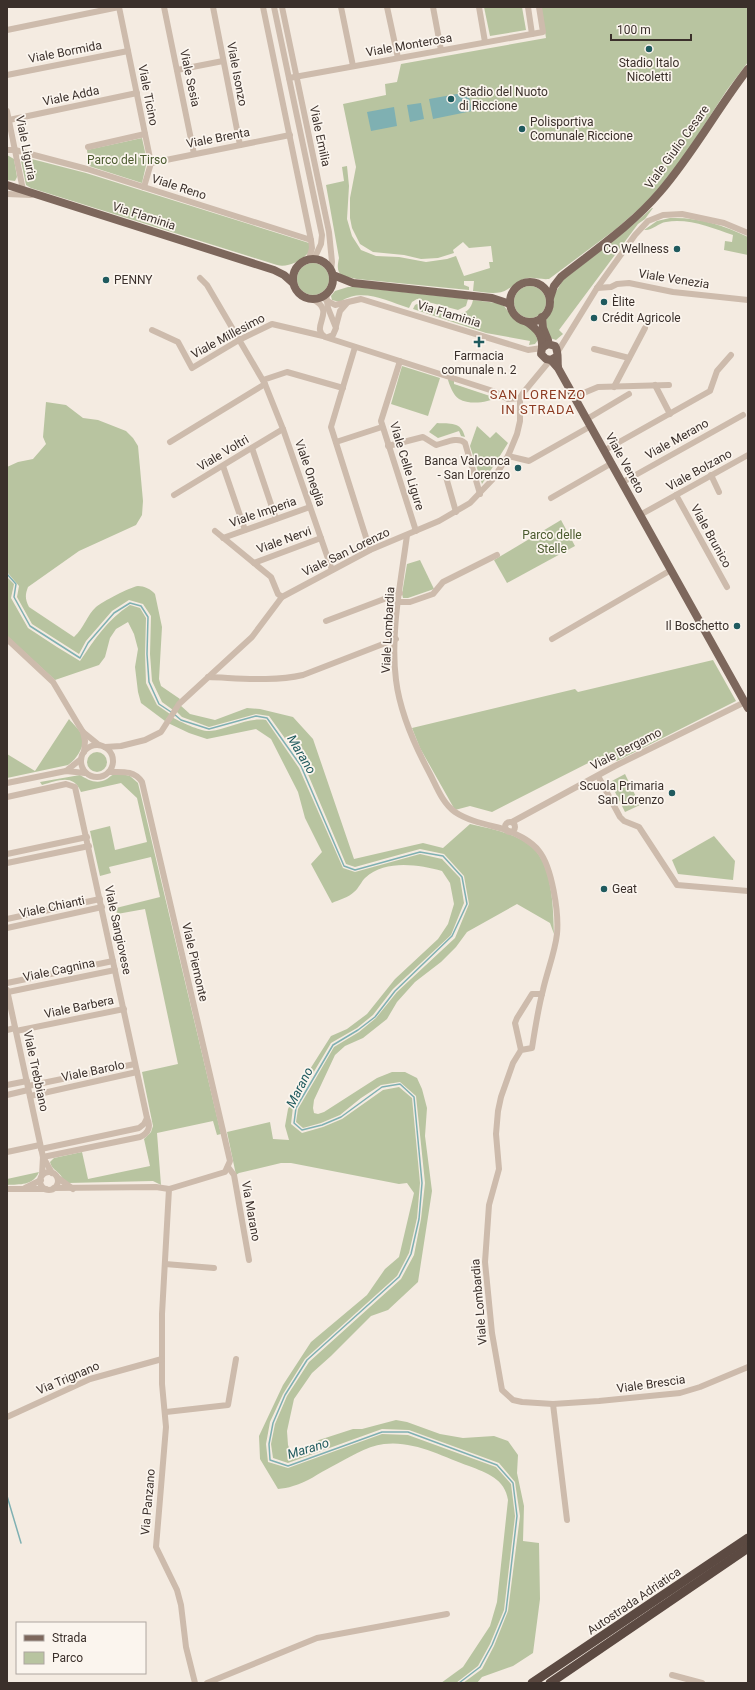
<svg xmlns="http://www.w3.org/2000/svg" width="755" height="1690" viewBox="0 0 755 1690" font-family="Roboto,sans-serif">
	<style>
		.green { fill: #b8c4a0 }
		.water { fill: #7fb0b2 }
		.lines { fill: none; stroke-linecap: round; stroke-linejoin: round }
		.stream { stroke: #7fb0b2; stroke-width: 1.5 }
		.minor { stroke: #cdbbac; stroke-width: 6 }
		.major { stroke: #7d675c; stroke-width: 8 }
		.highway { stroke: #5c4a42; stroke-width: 9 }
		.poi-dot { fill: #1f5a5e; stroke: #fbf5ee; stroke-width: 1.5 }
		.labels { text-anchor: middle; stroke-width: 3.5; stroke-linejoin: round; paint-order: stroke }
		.street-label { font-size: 12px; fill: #3b302b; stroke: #fbf5ee }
		.poi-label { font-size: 12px; fill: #3b302b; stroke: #fbf5ee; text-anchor: start }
		.park-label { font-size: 12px; fill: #4a5a2e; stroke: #fbf5ee }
		.neighbourhood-label { font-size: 13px; letter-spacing: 1px; fill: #8c3b22; stroke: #fbf5ee }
		.water-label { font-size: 13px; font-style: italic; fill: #1f5a5e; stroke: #fbf5ee }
	</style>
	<rect width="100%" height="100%" fill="#f4ebe1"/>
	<g class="green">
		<path d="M484,7h38l4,23 -36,6z"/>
		<path d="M541,7h207v55l-21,28 -45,69 -34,42 -32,28 -67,50c-9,1 -17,-3 -25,0 -7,2 -10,7 -16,10 -10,7 -24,3 -35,2l1,-10h-10v4l5,2v3l-112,-11c-16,-3 -22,-3 -18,-21l-13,-73 18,-4 -2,-14 5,-1 2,20 -2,33 5,17 9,14 15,6 23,1 27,5 21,-3 9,-3 8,20 26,-8 -1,-6h4l-2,-16 -22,2 -6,-6 -10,8 1,3 -16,5 -17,1 -17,-4 -31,-3 -13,-8 -8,-16 -2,-10v-20l6,-31 -13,-63 43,-9 -1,-11 12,-2 4,-18 145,-26z"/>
		<path d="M142,138l5,23 -5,22 -53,-17 -2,-16z"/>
		<path d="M7,155l7,4 3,18 -2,4 -8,-1z"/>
		<path d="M20,156l66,17 223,70 1,8c-7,9 -22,17 -33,14l-246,-77 -5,-3z"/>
		<path d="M652,208h1l-8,11 -7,5 -79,106 4,4 -7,6 -6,-2 -3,-5 -1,-13 7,-12 1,-13 9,-15 58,-45z"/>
		<path d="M670,218c28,-1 53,7 78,19v18l-24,-5 1,-9 7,1 1,-7c-21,-7 -44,-17 -67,-13 -8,1 -14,9 -22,8l13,-9z"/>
		<circle cx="313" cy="279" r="16"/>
		<circle cx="530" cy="302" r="16"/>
		<path d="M348,287h8l112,12 -2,7 -8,4 -41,-11 -5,3 -3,6c-23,-7 -47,-21 -69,-6l-8,-2 -1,-4 4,-5z"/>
		<path d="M473,300l24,3 7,3 11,14 16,7 7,13 -3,4 -6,1 1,-4 -44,-8 -73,-24 2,-4 2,-1 40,10c10,-1 14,-5 16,-14z"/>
		<path d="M402,366l38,12 -12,38 -37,-12z"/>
		<path d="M449,378l5,2v4l36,12 5,-2 3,3c-11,6 -28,8 -39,2 -6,-4 -9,-13 -11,-19z"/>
		<path d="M46,402l20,3 17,13 15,2 28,11 7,7 5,8 5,55 -1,14 -6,10 -57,26 -51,36c-3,8 -3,12 1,20l45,30c10,-9 13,-22 22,-30 6,-5 34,-20 42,-21 6,0 13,3 17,8l7,33 -3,52 2,7 19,13 -7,11 -11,-8 -10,-21 -2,-27 1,-38 -8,-12 -14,-4 -17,11 -26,30 -7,13 -47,-30 -15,-27 2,-11 -12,-14v-105l11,-5 15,-3 13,-15 -3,-7z"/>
		<path d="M437,423c13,1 24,-2 28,14l-4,-1 -2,-5 -21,7 -9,-6z"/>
		<path d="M477,426l13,12 6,-6 12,11 -26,41 -12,-38z"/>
		<path d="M561,520l14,26 -68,37 -13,-23z"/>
		<path d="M420,560l14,29 -26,9h-5l-1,-4 5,-30z"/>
		<path d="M7,577l7,7 -3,14 17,30 29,19 23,14c15,-22 27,-41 50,-56l10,3 6,10 -1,36 1,29 11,22 13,9 -5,7 -24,-18 -3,-11 -3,-25 3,-18 -4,-15 -6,-12 -12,7 -6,9 -5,19 -6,8 -44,15 -48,-44z"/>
		<path d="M713,660l23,41 -119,60 -15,-5 -110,56 -22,-6 -15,4 -35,-62 -8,-20 163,-39 3,3z"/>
		<path d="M180,705l10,9 25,6 32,-12 13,1 33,8 20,22 41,120 69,-16 20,5 27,-24c21,5 47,9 63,24 20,19 20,60 21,86l-4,-11 -33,-19 -50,28 -11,15 -15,15 -26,20 -18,20 -10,17 -24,19 -18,8 -10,9 -21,45 -1,8 1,5 4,1 6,-2 53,-34 15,-6h13l12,6 5,11 5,19 -2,28 7,55 -14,91 -30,28 -17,6 -40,40 -19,17 -18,26 -7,32 1,14 3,8 6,2 22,-15 34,-11h9l34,-9 11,2 33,12 23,4 31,-2 14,5 10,14 -1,18 7,33 -1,35 16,2 1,56 -7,54 -20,13 -31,11 -5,6h-14l19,-14 12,-23 14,-35 12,-95 -5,-34 -16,-19 -90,-33 -27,-1 -94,34 -15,-5 -2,-14 4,-20 12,-28 22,-34 92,-83 13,-24 7,-36 4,-36 -9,-87 -16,-14 -19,3 -20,13 -21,17 -19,8 -18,5 -7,-6 2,-13 36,-62 25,-15 17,-14 21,-26 58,-54 14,-34 -5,-28 -20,-22 -24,-5 -65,18 -9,-3 -42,-99 -35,-49 -13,-2 -47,13 -27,-10 -6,-6z"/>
		<path d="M172,717c8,5 30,15 38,14 19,-2 37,-14 56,-11l33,48 44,100 12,4 65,-18 22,5 18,19 4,25 -13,32 -58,54 -20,26 -16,13 -26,15 -38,64 -2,17 11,9 21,-6 19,-8 41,-29 16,-3 13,11 8,85 -3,35 -8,35 -12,23 -92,83 -22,35 -13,28 -4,22 2,18 20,6 94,-34 26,1 88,32 15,17 4,32 -11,94 -14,34 -12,22 -22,17h-15l22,-16 27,-41 7,-24 11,-102c-3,-21 -21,-27 -39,-34 -25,-9 -56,-26 -85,-22 -18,2 -37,15 -53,23 -12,6 -25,16 -38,19 -5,2 -10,2 -15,3l-18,-30 -1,-23 24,-51 28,-43 56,-47 18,-26 14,-12 15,-64 -7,-10 -8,1 -108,-21h-10l-42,10 -3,2 -9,-43 43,-10 3,17 16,1 -4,-14 3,-17 17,-32 26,-41 16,-7 20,-15 28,-35 43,-40 10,-15 6,-20 -4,-21 -8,-12c-23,-6 -56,-12 -77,7 -4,4 -6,10 -11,14 -5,5 -15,8 -22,11l-21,-39 11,-12 -17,-34 -7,-26 -27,-53 -15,-10 -49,10 -18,-6 -21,-10z"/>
		<path d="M69,719c4,5 10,10 13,16 4,10 -5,24 -14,30l-61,13v-24l28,17z"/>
		<circle cx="97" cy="762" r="10"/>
		<path d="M118,773l12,3 8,7 83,351 -4,1 -4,-14 -56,12 4,52 -8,-4 -85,2 -4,-1c-3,-11 -12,-11 -14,-20l4,-4 28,-6 6,27 62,-13 -6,-27 7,-7 2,-6 -11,-54 36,-8 -33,-155 -28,5 -1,-6 44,-11 -9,-40 -42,10 2,6 -11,3 -10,-45 20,-5 5,24 32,-8 -10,-44 -16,-15 -40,9c-8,-19 -23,-11 -39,-7l-2,-3 40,-7c8,5 17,10 27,4 4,-3 6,-5 11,-6z"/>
		<path d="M625,774l15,31 -15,7 -15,-30z"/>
		<path d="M714,836l21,25 -2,19 -55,-6 -6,-14z"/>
		<path d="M39,1172c-6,14 -19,12 -32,13v-6z"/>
	</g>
	<g class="water">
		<path d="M468,92l4,19 -39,8 -4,-20z"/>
		<path d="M421,103l3,16 -14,3 -3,-17z"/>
		<path d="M394,107l3,19 -26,5 -4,-19z"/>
	</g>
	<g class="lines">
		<g class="stream">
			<path d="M7,574l9,10 -2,13 16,29 50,32 8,-15 26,-30 16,-10 11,3 7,11 -1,37 2,28 10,22 12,8"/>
			<path d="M174,714l7,6 28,9 47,-13 11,2 34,48 43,100 11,4 65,-18 23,4 19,21 5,27 -15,32 -57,55 -20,26 -17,13 -25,15 -37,63 -2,15 8,7 20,-5 19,-8 41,-30 18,-3 14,13 8,86 -3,36 -8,35 -12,23 -92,83 -22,35 -12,28 -4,21 1,16 18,6 94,-34h26l89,33 16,18 4,33 -11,95 -14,34 -12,22 -21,16"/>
			<path d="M7,1496l14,47"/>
		</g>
		<g class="minor">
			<path d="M119,7l32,156 -7,24"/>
			<path d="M164,7l30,147"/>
			<path d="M213,7l27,138"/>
			<path d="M263,7l48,233 1,8 -3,11"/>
			<path d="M274,7l48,228 -1,9 -7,15"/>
			<path d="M282,7l47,225 3,30 -1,8"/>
			<path d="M341,7l12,59"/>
			<path d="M387,7l11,51"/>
			<path d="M433,7l8,43"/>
			<path d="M479,7l6,35"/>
			<path d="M528,7l4,27"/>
			<path d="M7,30l112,-23"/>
			<path d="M177,70l46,-9"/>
			<path d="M7,75l121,-24"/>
			<path d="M289,78l254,-46 -4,-25"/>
			<path d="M7,111l16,79"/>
			<path d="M9,120l128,-27"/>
			<path d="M88,147l57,-13"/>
			<path d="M7,150h8l72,19 224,71"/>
			<path d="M151,163l139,-28"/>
			<path d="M7,194l24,1"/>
			<path d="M200,278l7,7 58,99 18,45 49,141"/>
			<path d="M597,288l14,-1 6,-3 12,-1 44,9 75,8"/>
			<path d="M326,294l2,14 8,20 -3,7 -5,2"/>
			<path d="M312,299c26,12 -3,28 13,38l168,54 15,8 12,-1"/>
			<path d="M326,300l9,5 26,-6 167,51 14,-2"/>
			<path d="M336,326l4,-15 7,-8"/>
			<path d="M152,330l26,12 14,26 47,-28 33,-16 51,12"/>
			<path d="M355,347l-24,80 39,123"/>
			<path d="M594,349l35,9"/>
			<path d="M557,353l40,-65 38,-53 13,-14 15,-6 19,-1 42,9 24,10"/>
			<path d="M400,361l-19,60 35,110"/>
			<path d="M263,380l24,-8 56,16"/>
			<path d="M655,385l15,29"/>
			<path d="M614,387l31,-59"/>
			<path d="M574,397l24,-10 71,-2"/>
			<path d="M587,419l42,-25"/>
			<path d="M170,442l95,-58"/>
			<path d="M336,442l46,-15"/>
			<path d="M388,446l35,-9 13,8c9,-2 22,-9 29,-2l15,51"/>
			<path d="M252,448l24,71"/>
			<path d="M605,450l105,-59 7,-20 14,-16"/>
			<path d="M508,456l21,5 62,-35"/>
			<path d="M223,466l22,64"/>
			<path d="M711,475l8,17"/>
			<path d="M446,477l10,35"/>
			<path d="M623,482l120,-67"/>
			<path d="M174,495l109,-66"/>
			<path d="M676,495l51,92"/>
			<path d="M551,498l61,-35"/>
			<path d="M640,515l108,-60"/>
			<path d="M215,531l56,46 7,17 4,3"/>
			<path d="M407,535c-6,46 -17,99 -11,145 4,33 18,64 33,92 7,13 13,31 26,40 15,10 35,13 52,18"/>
			<path d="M223,538l87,-31"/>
			<path d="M254,563l67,-25"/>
			<path d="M399,602h11l23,-8 10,-12 54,-27"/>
			<path d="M326,621l74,-28"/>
			<path d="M7,639l46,43 25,42 5,8 16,13"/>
			<path d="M552,639l119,-69"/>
			<path d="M208,677c31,1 65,5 95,-2l93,-36"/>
			<path d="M83,732l2,9 -1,11"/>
			<circle cx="97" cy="761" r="16"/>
			<path d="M105,747l16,-1 24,-6 16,-8 18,-28 73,-67 30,-40 88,-47 69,-29 31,-18 23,-24 15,-23 9,-22 3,-13v-23l3,-5 24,-29 1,-4"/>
			<path d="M66,771l15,-12"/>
			<path d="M598,776l22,41 4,4 15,6 38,58 71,6"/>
			<path d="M7,783l59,-12 19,2"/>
			<path d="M7,797l59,-13 9,3 72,331c4,8 2,15 -7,19l-97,20"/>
			<path d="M512,822l103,-56 130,-64"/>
			<circle cx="510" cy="827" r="5"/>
			<path d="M509,831c11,5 22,10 30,20 13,16 20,62 18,83 -2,18 -10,38 -14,56 -5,19 -8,39 -11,58l-11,2 -8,13 -12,34 -3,14 -2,23 3,35 -10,36 -4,57 7,71 10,57 11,10 9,2 31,2 46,-3 81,-8 20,-6 48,-20"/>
			<path d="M7,854l80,-17"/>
			<path d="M7,863l82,-17"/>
			<path d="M7,919l93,-20"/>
			<path d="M7,928l95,-21"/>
			<path d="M7,983l106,-22"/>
			<path d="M7,990l36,167 -1,18"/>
			<path d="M8,992l107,-22"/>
			<path d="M7,1030l8,-2"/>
			<path d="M16,1031l108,-22"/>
			<path d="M521,1050l-6,-27 2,-5 15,-24h10"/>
			<path d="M7,1085l20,-4"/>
			<path d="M28,1086l107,-22"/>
			<path d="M7,1095l21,-5"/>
			<path d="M30,1096l107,-24"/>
			<path d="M41,1149l98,-21 5,-4 3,-6"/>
			<path d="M7,1152l33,-7"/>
			<path d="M43,1157l9,16"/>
			<path d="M228,1167l6,8 15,85"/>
			<circle cx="49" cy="1181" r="9"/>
			<path d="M58,1178l15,11"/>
			<path d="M25,1188l16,-8"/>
			<path d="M54,1188l102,-1 13,2 56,-17 5,-11 -88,-379c-8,-12 -20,-10 -33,-10"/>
			<path d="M7,1189h39"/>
			<path d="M169,1189l-7,125v70l4,43 -10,120 21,43 4,15 5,42 9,36"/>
			<path d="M165,1264l49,4"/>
			<path d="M553,1404l14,116"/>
			<path d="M166,1412l62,-7 8,-46"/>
			<path d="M7,1417l83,-38 72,-20"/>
			<path d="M672,1675l30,8"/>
			<path d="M207,1683l110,-45 130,-24"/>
		</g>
		<g class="major">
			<path d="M7,185l267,85 10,5 9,8"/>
			<circle cx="313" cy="279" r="20"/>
			<path d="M333,275l20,8 139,15 18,6"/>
			<circle cx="530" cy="302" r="20"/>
			<path d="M550,298l4,-12 7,-9c34,-27 71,-52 99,-85 33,-38 57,-83 88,-123"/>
			<path d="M542,317l1,11 5,12"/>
			<path d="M527,322c10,7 16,13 15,26"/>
			<path d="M556,357l-5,3 -5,-1 -5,-5 1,-6 6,-4 7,2c4,6 2,14 3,21"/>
			<path d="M551,360l7,8 190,340"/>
		</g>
		<g class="highway">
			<path d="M532,1683l216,-145"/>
			<path d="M550,1683l198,-135"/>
		</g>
	</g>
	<g class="poi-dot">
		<circle cx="649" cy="49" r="4"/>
		<circle cx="451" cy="99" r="4"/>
		<circle cx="522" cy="129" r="4"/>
		<circle cx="677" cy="249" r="4"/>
		<circle cx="106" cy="280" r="4"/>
		<circle cx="604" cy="302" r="4"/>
		<circle cx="594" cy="318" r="4"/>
		<path d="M477 336h4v4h4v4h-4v4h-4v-4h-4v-4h4z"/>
		<circle cx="518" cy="468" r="4"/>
		<circle cx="737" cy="626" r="4"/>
		<circle cx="672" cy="793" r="4"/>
		<circle cx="604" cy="889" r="4"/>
	</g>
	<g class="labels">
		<g class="street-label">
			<text transform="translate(409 45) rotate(-10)" y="4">Viale Monterosa</text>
			<text transform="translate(65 52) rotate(-11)" y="4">Viale Bormida</text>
			<text transform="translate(237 74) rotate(79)" y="4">Viale Isonzo</text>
			<text transform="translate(190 78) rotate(78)" y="4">Viale Sesia</text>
			<text transform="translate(148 95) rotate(79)" y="4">Viale Ticino</text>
			<text transform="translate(71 96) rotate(-12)" y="4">Viale Adda</text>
			<text transform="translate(320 136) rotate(78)" y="4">Viale Emilia</text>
			<text transform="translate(218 138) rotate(-11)" y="4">Viale Brenta</text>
			<text transform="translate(677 147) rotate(-54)" y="4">Viale Giulio Cesare</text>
			<text transform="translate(26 148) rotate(79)" y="4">Viale Liguria</text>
			<text transform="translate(179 187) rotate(18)" y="4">Viale Reno</text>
			<text transform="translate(144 216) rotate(18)" y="4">Via Flaminia</text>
			<text transform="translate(674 279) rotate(9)" y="4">Viale Venezia</text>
			<text transform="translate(449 314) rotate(17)" y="4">Via Flaminia</text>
			<text transform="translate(228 336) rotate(-28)" y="4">Viale Millesimo</text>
			<text transform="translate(677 439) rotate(-29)" y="4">Viale Merano</text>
			<text transform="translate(223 453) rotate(-31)" y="4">Viale Voltri</text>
			<text transform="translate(625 463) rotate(61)" y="4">Viale Veneto</text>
			<text transform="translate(407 466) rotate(73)" y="4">Viale Celle Ligure</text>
			<text transform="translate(699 470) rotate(-29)" y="4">Viale Bolzano</text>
			<text transform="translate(310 473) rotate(71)" y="4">Viale Oneglia</text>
			<text transform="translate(263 512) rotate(-19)" y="4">Viale Imperia</text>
			<text transform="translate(711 536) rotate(61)" y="4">Viale Brunico</text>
			<text transform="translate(284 540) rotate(-20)" y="4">Viale Nervi</text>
			<text transform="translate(346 552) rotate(-26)" y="4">Viale San Lorenzo</text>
			<text transform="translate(388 630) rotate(-87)" y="4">Viale Lombardia</text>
			<text transform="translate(626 749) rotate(-27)" y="4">Viale Bergamo</text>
			<text transform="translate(52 907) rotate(-12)" y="4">Viale Chianti</text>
			<text transform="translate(118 930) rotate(78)" y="4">Viale Sangiovese</text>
			<text transform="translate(195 962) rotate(77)" y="4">Viale Piemonte</text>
			<text transform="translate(59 970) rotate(-12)" y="4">Viale Cagnina</text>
			<text transform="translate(79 1007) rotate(-12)" y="4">Viale Barbera</text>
			<text transform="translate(36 1071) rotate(78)" y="4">Viale Trebbiano</text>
			<text transform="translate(93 1071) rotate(-12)" y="4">Viale Barolo</text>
			<text transform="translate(251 1211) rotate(80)" y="4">Via Marano</text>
			<text transform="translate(479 1302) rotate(-95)" y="4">Viale Lombardia</text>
			<text transform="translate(68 1378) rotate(-23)" y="4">Via Trignano</text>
			<text transform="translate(651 1384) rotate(-8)" y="4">Viale Brescia</text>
			<text transform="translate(148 1502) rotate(-85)" y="4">Via Panzano</text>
			<text transform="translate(634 1601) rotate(-34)" y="4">Autostrada Adriatica</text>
		</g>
		<g class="poi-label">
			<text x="649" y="67" text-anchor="middle">Stadio Italo<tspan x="649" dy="14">Nicoletti</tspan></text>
			<text x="459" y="96">Stadio del Nuoto<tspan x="459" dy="14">di Riccione</tspan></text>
			<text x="530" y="126">Polisportiva<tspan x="530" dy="14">Comunale Riccione</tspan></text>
			<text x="669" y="253" text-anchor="end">Co Wellness</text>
			<text x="114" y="284">PENNY</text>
			<text x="612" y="306">Èlite</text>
			<text x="602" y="322">Crédit Agricole</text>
			<text x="479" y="360" text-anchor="middle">Farmacia<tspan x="479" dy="14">comunale n. 2</tspan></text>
			<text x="510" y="465" text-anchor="end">Banca Valconca<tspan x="510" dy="14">- San Lorenzo</tspan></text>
			<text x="729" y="630" text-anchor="end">Il Boschetto</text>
			<text x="664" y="790" text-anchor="end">Scuola Primaria<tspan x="664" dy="14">San Lorenzo</tspan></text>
			<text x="612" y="893">Geat</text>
		</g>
		<g class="park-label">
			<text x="127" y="164">Parco del Tirso</text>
			<text x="552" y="539">Parco delle<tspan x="552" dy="14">Stelle</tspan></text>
		</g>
		<g class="neighbourhood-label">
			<text x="538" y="399">SAN LORENZO<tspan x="538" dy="15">IN STRADA</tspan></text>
		</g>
		<g class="water-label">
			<text transform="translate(302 754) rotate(59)" y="5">Marano</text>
			<text transform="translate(299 1087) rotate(-63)" y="5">Marano</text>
			<text transform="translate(308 1448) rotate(-17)" y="5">Marano</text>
		</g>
	</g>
	<rect width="755" height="1690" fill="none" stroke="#3b302b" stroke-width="16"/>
	<rect x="16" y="1622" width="130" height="52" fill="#fbf5ee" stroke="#aea6a0"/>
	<rect x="24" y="1635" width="20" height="6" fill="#7d675c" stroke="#aea6a0"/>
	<text x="52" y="1642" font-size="12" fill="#3b302b">Strada</text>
	<rect x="24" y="1652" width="20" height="12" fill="#b8c4a0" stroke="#aea6a0"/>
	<text x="52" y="1662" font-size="12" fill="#3b302b">Parco</text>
	<path d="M611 34v6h80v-6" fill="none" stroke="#3b302b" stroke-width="2"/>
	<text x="617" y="34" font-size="12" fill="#3b302b" stroke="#fbf5ee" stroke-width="3" paint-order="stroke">100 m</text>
</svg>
